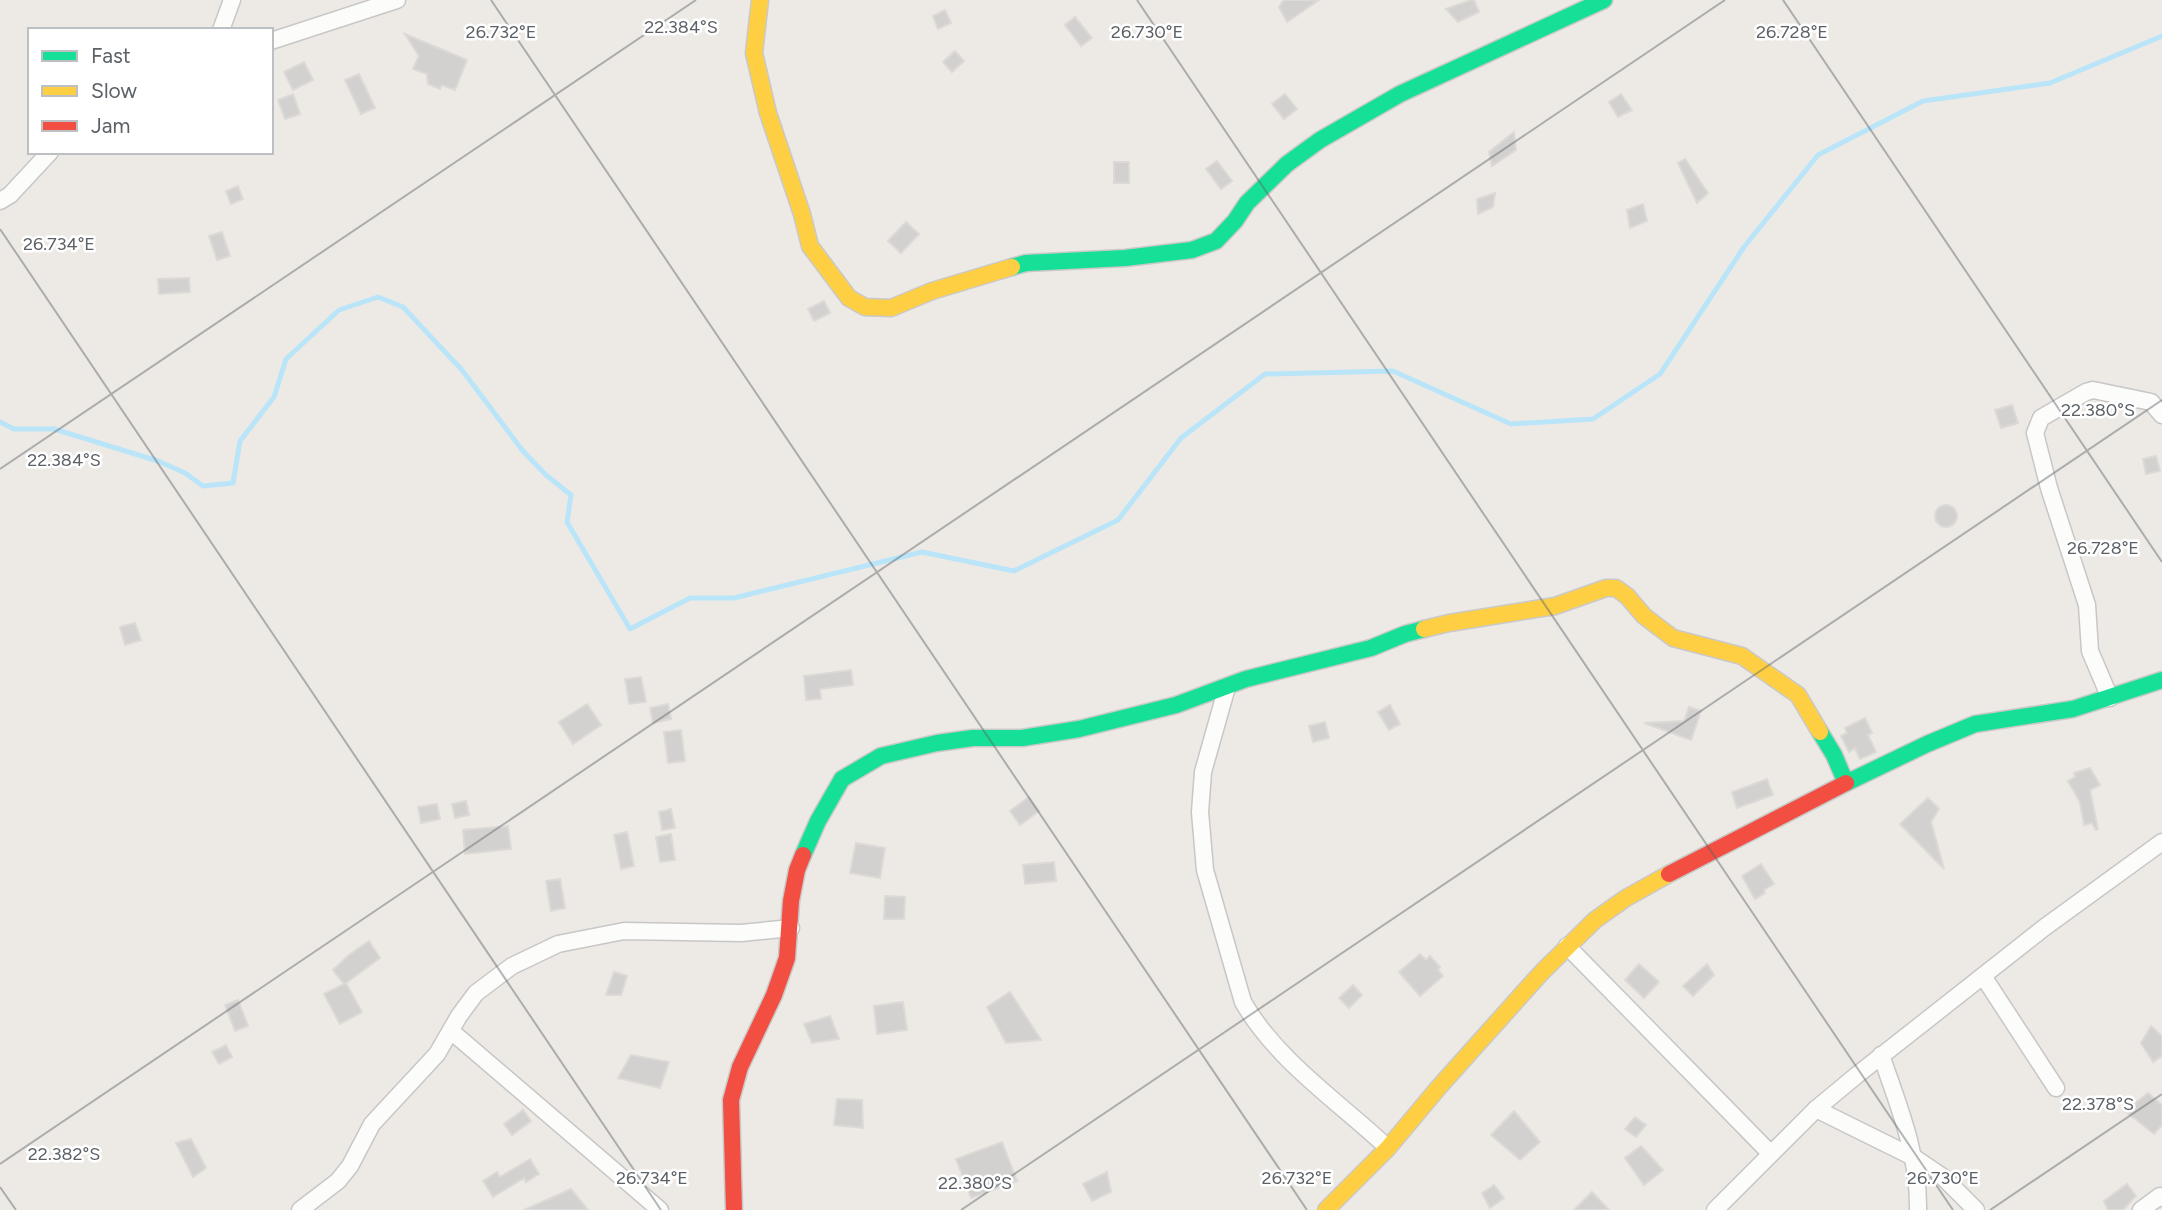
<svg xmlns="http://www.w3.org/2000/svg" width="2162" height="1210" viewBox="0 0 2162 1210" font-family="Figtree,sans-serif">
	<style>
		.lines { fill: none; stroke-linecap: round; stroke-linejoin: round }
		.stream { stroke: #bae5f8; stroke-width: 5 }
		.building { fill: #d3d1cf; stroke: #dcd9d6; stroke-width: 2 }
		.street-casing { stroke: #c8c7c7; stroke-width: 19 }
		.fast-casing { stroke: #c9c9c9; stroke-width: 19 }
		.slow-casing { stroke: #c9c9c9; stroke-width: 19 }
		.jam-casing { stroke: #c9c9c9; stroke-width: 19 }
		.street { stroke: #fcfcfb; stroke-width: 16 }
		.fast { stroke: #16e098; stroke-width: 16 }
		.slow { stroke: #ffcf43; stroke-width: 16 }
		.jam { stroke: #f24e42; stroke-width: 16 }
		.ticks { fill: none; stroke: #5b6166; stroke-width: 2; stroke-opacity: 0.45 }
		.ticks-label { font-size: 18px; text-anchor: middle; fill: #5b6166; stroke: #fff; stroke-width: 5; stroke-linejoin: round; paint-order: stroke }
	</style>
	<rect width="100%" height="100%" fill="#edeae6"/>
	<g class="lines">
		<path class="stream" d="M0,422l14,7h40l104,32 27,12 18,13 30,-3 7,-42 34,-44 12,-38 53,-49 39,-13 25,10 59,63 61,81 23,24 25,20 -4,27 63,107 60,-31h44l188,-46 92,19 104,-51 63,-82 84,-64 128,-3 118,53 82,-5 67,-45 84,-127 74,-92 105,-54 127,-18 112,-47"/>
	</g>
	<g class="building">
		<path d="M1284,0h35l-32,22 -8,-15z"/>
		<path d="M1471,0h3l5,12 -21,10 -12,-13z"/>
		<path d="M945,10l6,13 -13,6 -5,-13z"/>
		<path d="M1075,17l17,21 -11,8 -16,-21z"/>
		<path d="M405,34l62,26 -12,30 -13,-5 -2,4 -12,-5 -1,-10 -14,-5 6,-13z"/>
		<path d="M955,51l9,10 -12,11 -9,-10z"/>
		<path d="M304,62l9,18 -20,10 -9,-18z"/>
		<path d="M359,74l16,34 -14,6 -16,-34z"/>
		<path d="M293,94l7,20 -15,5 -7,-19z"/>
		<path d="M1285,94l12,15 -13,10 -12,-15z"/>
		<path d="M1621,94l11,16 -14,7 -9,-15z"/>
		<path d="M1514,132l2,18 -24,16 -3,-14z"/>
		<path d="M1685,159l23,34 -11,10 -19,-40z"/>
		<path d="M1217,161l15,20 -11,8 -15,-20z"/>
		<rect x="1114" y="162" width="15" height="21"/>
		<path d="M238,186l5,13 -12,5 -5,-13z"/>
		<path d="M1495,193l-2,14 -15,7 -1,-15z"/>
		<path d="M1643,204l4,17 -17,7 -3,-18z"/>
		<path d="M906,222l13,12 -18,19 -13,-12z"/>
		<path d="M222,232l8,24 -13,4 -8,-24z"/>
		<path d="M189,278l1,14 -31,2 -1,-15z"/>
		<path d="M824,301l6,12 -16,8 -6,-12z"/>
		<path d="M2012,405l6,18 -17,5 -6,-18z"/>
		<path d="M2156,456l4,15 -14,3 -3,-15z"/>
		<circle cx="1946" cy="516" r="11"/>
		<path d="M135,623l6,17 -16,5 -5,-18z"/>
		<path d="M851,670l2,15 -33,4 1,10 -15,1 -2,-24z"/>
		<path d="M641,677l5,25 -17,2 -4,-25z"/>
		<path d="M587,704l14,21 -28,19 -14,-22z"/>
		<path d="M668,704l3,15 -18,4 -3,-15z"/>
		<path d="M1390,705l10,19 -11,6 -11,-18z"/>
		<path d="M1689,707l12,4 -10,29 -47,-17 40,-2z"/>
		<path d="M1865,718l7,15 -4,2 8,17 -16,7 -5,-11 -6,4 -8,-16 6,-3 -2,-5z"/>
		<path d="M1325,722l4,16 -16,4 -4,-16z"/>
		<path d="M681,730l4,31 -17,2 -4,-31z"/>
		<path d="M2090,768l10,17 -10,5 8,39 -2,1 -4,-7 -8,2 -4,-23 -12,-21 7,-4 -1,-4z"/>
		<path d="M1767,779l6,16 -36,13 -5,-16z"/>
		<path d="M1029,797l10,14 -19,14 -10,-14z"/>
		<path d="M1928,798l11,11 -8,13 13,47 -44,-45z"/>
		<path d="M466,801l3,14 -14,3 -3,-14z"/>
		<path d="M437,804l3,15 -19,4 -3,-16z"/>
		<path d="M671,809l4,19 -13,2 -3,-18z"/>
		<path d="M508,826l3,23 -46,5 -2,-24z"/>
		<path d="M627,832l7,34 -13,3 -7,-34z"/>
		<path d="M671,834l4,26 -15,2 -4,-25z"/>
		<path d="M856,843l29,5 -5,30 -30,-5z"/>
		<path d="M1054,862l2,19 -31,3 -2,-19z"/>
		<path d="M1761,864l13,20 -10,6 1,3 -10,6 -13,-23z"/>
		<path d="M560,879l5,29 -14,3 -5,-30z"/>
		<path d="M885,896l20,1 -1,22h-20z"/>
		<path d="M369,941l11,17 -34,25 16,29 -22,12 -16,-30 20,-10 -11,-14 16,-15z"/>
		<path d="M1420,954l6,6 4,-4 10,11 -2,3 5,6 -23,20 -21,-24z"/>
		<path d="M1639,964l20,18 -15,16 -19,-18z"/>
		<path d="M1707,964l7,11 -21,21 -10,-10z"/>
		<path d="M614,972l13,4 -6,19h-15z"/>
		<path d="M1353,985l9,10 -13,13 -10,-10z"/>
		<path d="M1010,992l31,48 -35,3 -19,-36z"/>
		<path d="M238,1000l10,26 -13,5 -10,-26z"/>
		<path d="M903,1002l4,28 -30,4 -3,-28z"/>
		<path d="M830,1016l9,23 -27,4 -8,-19z"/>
		<path d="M2151,1026l11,10v20l-9,6 -12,-19z"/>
		<path d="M226,1045l6,12 -13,7 -7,-12z"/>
		<path d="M631,1055l38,7 -9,26 -42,-10z"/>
		<path d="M2148,1093l14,12v20l-8,9 -29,-23z"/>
		<path d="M837,1099l25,1 1,28 -29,-3z"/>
		<path d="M523,1110l8,11 -19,14 -8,-11z"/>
		<path d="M1514,1111l26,31 -20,18 -29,-25z"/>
		<path d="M1635,1117l11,8 -10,12 -11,-8z"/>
		<path d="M191,1139l15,29 -13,9 -17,-34z"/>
		<path d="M1002,1142l15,39 -46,17 -15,-39z"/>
		<path d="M1641,1146l22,24 -19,15 -19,-27z"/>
		<path d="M530,1159l9,15 -13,8 -2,-4 -31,19 -10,-16 14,-9 3,5z"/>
		<path d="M1107,1172l4,20 -19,9 -9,-17z"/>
		<path d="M2127,1184l9,12 -13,14h-15l-4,-9z"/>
		<path d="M1494,1185l10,13 -14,10 -8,-15z"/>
		<path d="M571,1189l17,21h-64z"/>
		<path d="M1592,1192l17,18h-35z"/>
	</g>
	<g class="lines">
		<defs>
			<g id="street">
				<path d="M221,30l11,-30"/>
				<path d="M271,41l126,-41"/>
				<path d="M0,201l10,-6 40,-43"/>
				<path d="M1227,687l-24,85 -3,40 5,58 38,132c34,59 96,100 145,146"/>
				<path d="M2110,698l-20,-47 -3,-46 -38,-117 -14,-55 6,-15 45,-26 7,-2 58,12 11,13"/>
				<path d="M1567,946l203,207"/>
				<path d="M1983,976l73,112"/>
				<path d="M451,1031l209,179"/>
				<path d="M1881,1055c18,52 38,100 37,155"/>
				<path d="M1816,1109l99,49 28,19 33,33"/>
				<path d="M300,1210l38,-29 12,-15 22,-42 65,-70 22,-38 17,-23 36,-27 46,-22 66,-13 117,2 50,-5"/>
				<path d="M1715,1210l101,-101 41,-34 188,-148 117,-85"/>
				<path d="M2141,1210l19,-14 2,2"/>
			</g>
			<g id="fast">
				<path d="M1012,267l14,-4 99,-5 67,-8 24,-9 19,-20 12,-18 40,-39 33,-24 80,-46 204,-94"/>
				<path d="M1820,732l14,23 12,28 81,-39 48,-20 98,-15 89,-29"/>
				<path d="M803,855l15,-34 24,-42 39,-23 56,-13 36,-5h49l57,-9 97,-24 70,-26 125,-31 34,-14 19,-5"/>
			</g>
			<g id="slow">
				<path d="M760,0l-6,53 14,60 34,101 8,32 39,52 16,9 26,1 41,-17 80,-24"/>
				<path d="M1424,629l25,-6 106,-17 51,-18h10l11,8 17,20 29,22 69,18 56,39 22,37"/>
				<path d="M1326,1210l62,-62 51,-61 103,-115 53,-52 31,-22 43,-24"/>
			</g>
			<g id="jam">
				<path d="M1669,874l177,-91"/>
				<path d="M734,1210l-3,-110 9,-33 34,-72 13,-37 4,-57 6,-31 6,-15"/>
			</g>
		</defs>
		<use href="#street" class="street-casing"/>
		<use href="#fast" class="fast-casing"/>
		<use href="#slow" class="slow-casing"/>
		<use href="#jam" class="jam-casing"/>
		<use href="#street" class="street"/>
		<use href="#fast" class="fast"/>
		<use href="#slow" class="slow"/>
		<use href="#jam" class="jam"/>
	</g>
	<path class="ticks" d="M491,0l816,1210M1137,0l816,1210M1783,0l379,562M0,229l661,981M0,469l696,-469M0,1164l1725,-1164M0,1187l16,23M961,1210l1201,-810M1990,1210l172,-116"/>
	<g class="ticks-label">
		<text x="681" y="33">22.384°S</text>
		<text x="501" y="38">26.732°E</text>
		<text x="1147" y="38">26.730°E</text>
		<text x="1792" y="38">26.728°E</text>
		<text x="59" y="250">26.734°E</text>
		<text x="2098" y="416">22.380°S</text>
		<text x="64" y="466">22.384°S</text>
		<text x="2103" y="554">26.728°E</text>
		<text x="2098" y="1110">22.378°S</text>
		<text x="64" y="1160">22.382°S</text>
		<text x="652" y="1184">26.734°E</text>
		<text x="1297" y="1184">26.732°E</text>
		<text x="1943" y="1184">26.730°E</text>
		<text x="975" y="1189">22.380°S</text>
	</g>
	<rect x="28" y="28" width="245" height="126" fill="#ffffff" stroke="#bdc0c2" stroke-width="2"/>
	<rect x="42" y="51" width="35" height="10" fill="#16e098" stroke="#bdc0c2" stroke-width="2"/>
	<text x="91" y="63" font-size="21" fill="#5b6166">Fast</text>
	<rect x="42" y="86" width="35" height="10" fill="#ffcf43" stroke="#bdc0c2" stroke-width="2"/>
	<text x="91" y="98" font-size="21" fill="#5b6166">Slow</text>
	<rect x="42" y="121" width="35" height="10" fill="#f24e42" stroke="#bdc0c2" stroke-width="2"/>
	<text x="91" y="133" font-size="21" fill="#5b6166">Jam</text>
</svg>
